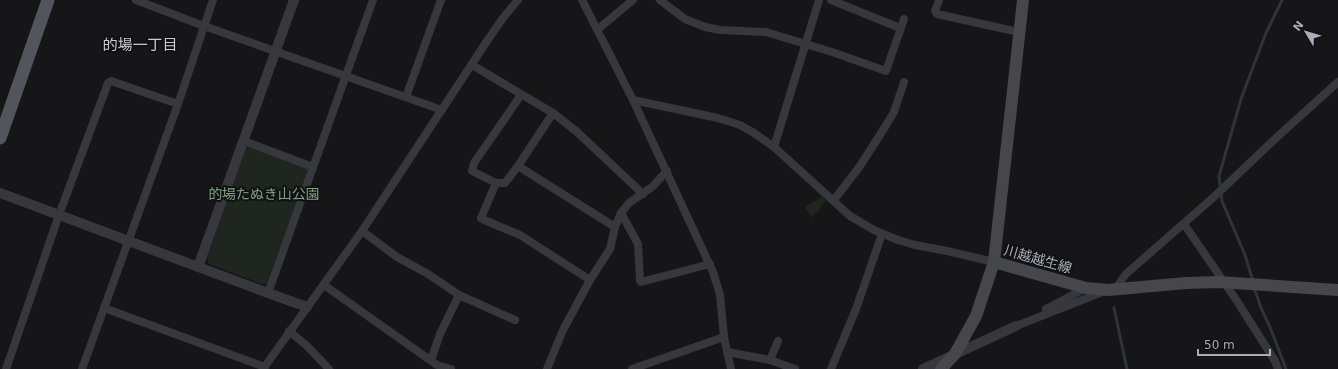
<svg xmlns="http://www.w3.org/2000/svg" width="1338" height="369" viewBox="0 0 1338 369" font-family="'DejaVu Sans','Noto Sans JP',sans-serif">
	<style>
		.green { fill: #1e261f }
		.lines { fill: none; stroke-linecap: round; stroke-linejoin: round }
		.stream { stroke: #2c353c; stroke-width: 3 }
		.minor { stroke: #37383d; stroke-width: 8 }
		.tertiary { stroke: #37383d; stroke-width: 10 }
		.secondary { stroke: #45474d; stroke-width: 12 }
		.primary { stroke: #53555c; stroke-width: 13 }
		.secondary-bridge { stroke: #45474d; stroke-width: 12 }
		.labels { text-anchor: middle; stroke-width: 4; stroke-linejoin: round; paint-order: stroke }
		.park-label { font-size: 14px; fill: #7fa381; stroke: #111113 }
		.street-label { font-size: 14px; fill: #a8adb8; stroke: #111113 }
		.neighbourhood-label { font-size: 15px; fill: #c9ccd4; stroke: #111113 }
	</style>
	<rect width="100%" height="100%" fill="#161618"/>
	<g class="green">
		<path d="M251,147l55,20 2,3 -41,113 -5,1 -53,-20 -2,-6 39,-110z"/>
		<path d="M822,197l4,4 -14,17 -7,-11z"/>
	</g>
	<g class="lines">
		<g class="stream">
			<path d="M1253,281l-8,-26 -23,-54 -3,-25 22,-77 25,-66 16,-33"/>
			<path d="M1254,287l7,21 9,19 16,42"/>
			<path d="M1114,308l13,61"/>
		</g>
		<g class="minor">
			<path d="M136,0l68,26 238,84"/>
			<path d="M582,0l51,100 85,18 22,7 14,8 20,14 76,69 24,14 24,10 17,5 32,6 47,11"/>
			<path d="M660,0l25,19 20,8 15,3 46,2 66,20 54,19 18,-52"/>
			<path d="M831,0l69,28"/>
			<path d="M939,0l-4,11 2,3 82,18"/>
			<path d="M597,30l36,-30"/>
			<path d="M472,65l81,48 23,18 67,63"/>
			<path d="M521,95l-47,68 -2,8 24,12h9l13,-17 97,61"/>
			<path d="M406,97l35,-97"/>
			<path d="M633,100l80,172 7,23 4,42 7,32"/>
			<path d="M244,141l69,26"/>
			<path d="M774,147l45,-147"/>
			<path d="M518,166l35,-53"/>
			<path d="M496,183l-15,35 1,1 38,16 70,45"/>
			<path d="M834,200l26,-34 25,-39 9,-15 10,-30"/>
			<path d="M621,213l17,31 2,37 1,1 69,-18"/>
			<path d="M1184,224l53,77 38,60 3,8"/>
			<path d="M362,231l35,26 31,17 31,21 56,25"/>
			<path d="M324,285l113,80 14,4"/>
			<path d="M1115,289l11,-15 89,-78 62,-59 61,-55"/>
			<path d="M268,293l105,-293"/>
			<path d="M104,308l161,59"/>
			<path d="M1046,309l40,-21"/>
			<path d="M1016,326l89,-35"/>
			<path d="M289,331l18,15 22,23"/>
			<path d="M727,352l43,8 25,9"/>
			<path d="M431,360l9,-26 19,-39"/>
			<path d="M770,360l8,-19"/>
			<path d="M6,369l53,-154 49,-132 3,-2 67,23"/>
			<path d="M82,369l96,-265 35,-104"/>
			<path d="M263,369l99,-138 127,-193 14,-20 15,-18"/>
			<path d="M547,369l16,-39 27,-50 20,-31 5,-22 6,-14 8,-10 23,-16 15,-16"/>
			<path d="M632,369l92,-32"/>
			<path d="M831,369l25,-60 26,-75"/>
		</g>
		<g class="tertiary">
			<path d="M0,193l268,100 39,14"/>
			<path d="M198,267l96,-267"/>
			<path d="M923,369l93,-43"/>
		</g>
		<g class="secondary">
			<path d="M1023,0l-29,262 92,26 22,2 78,-7"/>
			<path d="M941,369l14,-15 21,-38 18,-54"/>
		</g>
		<path class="primary" d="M0,138l48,-138"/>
		<path class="secondary-bridge" d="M1186,283l33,-1 119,8"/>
	</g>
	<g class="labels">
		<g class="park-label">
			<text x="264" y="199">的場たぬき山公園</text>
		</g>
		<g class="street-label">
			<text transform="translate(1038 259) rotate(16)" y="5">川越越生線</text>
		</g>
		<g class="neighbourhood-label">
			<text x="140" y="50">的場一丁目</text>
		</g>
	</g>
	<g transform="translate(1306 32) rotate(308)" stroke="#111113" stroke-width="3" paint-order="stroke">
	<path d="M0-3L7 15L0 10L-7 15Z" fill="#a8adb8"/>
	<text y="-6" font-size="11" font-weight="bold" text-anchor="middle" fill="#a8adb8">N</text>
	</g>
	<path d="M1198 349v6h72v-6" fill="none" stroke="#a8adb8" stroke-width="2"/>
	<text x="1204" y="349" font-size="12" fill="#a8adb8" stroke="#111113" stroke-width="3" paint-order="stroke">50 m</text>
</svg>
